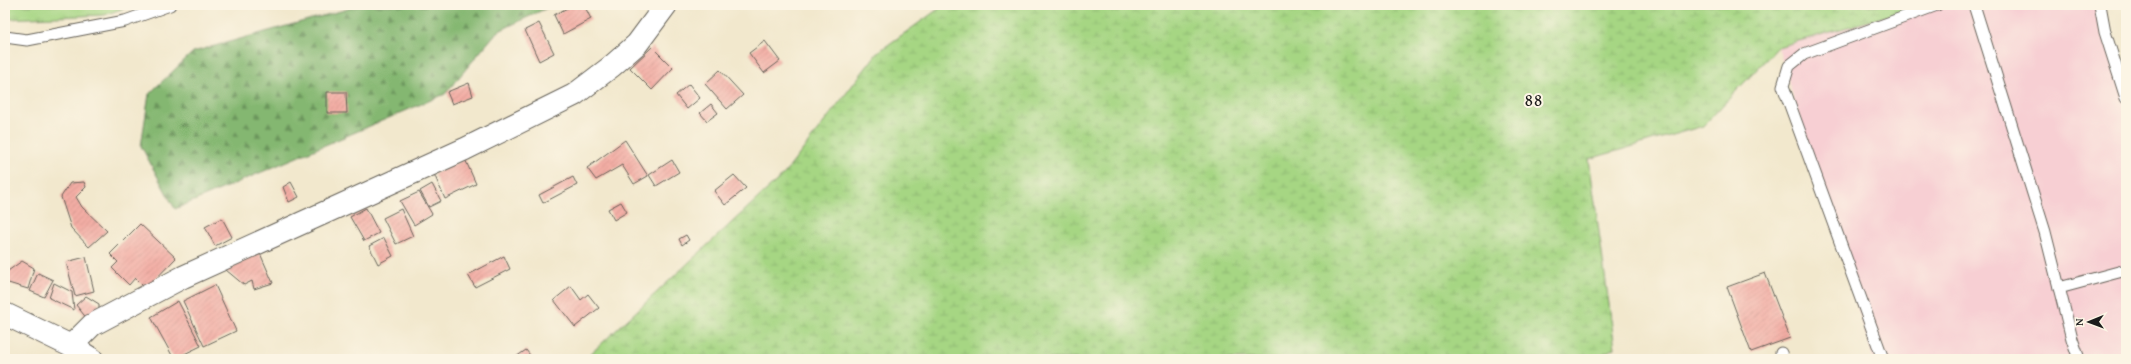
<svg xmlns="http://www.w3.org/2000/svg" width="2131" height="364" viewBox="0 0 2131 364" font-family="'Gentium Book Plus',serif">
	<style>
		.built { fill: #f7cfd3 }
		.grass { fill: url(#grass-tufts); stroke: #617950 }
		.forest { fill: url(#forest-firs); stroke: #506a46 }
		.wetland { fill: url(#wetland-marsh); stroke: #617950 }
		.building { fill: url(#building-hatch) }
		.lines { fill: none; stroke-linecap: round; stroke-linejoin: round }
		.lane-casing { stroke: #67635a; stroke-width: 13 }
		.street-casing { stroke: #67635a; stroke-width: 24 }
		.secondary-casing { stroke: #67635a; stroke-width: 24 }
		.lane { stroke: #fff; stroke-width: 11 }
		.street { stroke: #fff; stroke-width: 22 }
		.secondary { stroke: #fff; stroke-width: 22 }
		.labels { text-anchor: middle; stroke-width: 4; stroke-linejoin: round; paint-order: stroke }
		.quarter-label { font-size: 17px; letter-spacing: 1px; fill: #1c1c1c; stroke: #fcf5e5 }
	</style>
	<defs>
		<pattern id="grass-tufts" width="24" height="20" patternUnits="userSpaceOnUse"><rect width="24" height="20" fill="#a6d683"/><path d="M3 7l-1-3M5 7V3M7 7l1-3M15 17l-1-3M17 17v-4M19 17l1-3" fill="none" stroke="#8eb771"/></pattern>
		<pattern id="forest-firs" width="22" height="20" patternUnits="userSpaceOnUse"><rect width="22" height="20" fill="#84b771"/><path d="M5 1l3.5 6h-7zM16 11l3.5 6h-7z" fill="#6b945c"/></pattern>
		<pattern id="wetland-marsh" width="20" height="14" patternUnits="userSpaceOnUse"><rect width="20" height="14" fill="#a6d683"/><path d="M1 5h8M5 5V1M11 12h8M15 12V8" fill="none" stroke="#8eb771"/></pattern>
		<pattern id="building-hatch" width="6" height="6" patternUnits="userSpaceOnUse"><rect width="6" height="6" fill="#f3ada4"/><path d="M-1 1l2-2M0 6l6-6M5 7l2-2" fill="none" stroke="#d0948d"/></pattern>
	</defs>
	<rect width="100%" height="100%" fill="#fcf5e5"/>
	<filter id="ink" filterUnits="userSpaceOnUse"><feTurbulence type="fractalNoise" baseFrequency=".025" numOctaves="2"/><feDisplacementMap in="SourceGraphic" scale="8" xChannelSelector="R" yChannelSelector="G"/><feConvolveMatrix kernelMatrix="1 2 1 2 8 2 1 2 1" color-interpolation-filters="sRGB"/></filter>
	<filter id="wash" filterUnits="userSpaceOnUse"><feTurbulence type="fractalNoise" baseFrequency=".012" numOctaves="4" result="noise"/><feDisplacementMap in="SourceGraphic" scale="16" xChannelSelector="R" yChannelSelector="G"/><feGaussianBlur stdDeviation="0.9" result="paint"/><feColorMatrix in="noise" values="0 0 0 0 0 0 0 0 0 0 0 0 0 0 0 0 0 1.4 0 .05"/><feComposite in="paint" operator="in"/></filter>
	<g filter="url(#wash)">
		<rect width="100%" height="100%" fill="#f2e8cd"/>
		<path class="built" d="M1925,5h178l23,75v279h-253l-95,-312z"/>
		<path class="grass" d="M5,5h127l-27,10 -100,4z"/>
		<path class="forest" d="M362,5h191l-56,27 -52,62 -270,115 -34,-63 8,-52 44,-42z"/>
		<path class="wetland" d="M944,5h981l-147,42 -75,79 -114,33 26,189 -22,11h-1008l200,-186 93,-121z"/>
		<g id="blocks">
			<g class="building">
				<path d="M573,5h11l7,14 -28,15 -9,-19z"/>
				<path d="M539,23l15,30 -15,8 -14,-31z"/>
				<path d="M765,41l15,20 -16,12 -15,-20z"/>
				<path d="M652,47l21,21 -21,22 -22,-22z"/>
				<path d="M720,70l23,25 -16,14 -22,-25z"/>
				<path d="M469,83l4,13 -21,8 -5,-12z"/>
				<path d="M689,84l11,14 -13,11 -11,-14z"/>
				<path d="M327,92h19l1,21h-20z"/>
				<path d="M711,104l7,9 -11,8 -7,-8z"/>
				<path d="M625,140l23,36 -14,8 -12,-19 -26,15 -9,-12z"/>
				<path d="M465,159l11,25 -31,15 -11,-25z"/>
				<path d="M672,160l7,12 -23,14 -7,-11z"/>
				<path d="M734,175l12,13 -21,17 -11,-14z"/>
				<path d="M573,177l4,8 -34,18 -4,-8z"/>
				<path d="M84,182l2,5 -10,10 6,10 25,24 -18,16 -18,-19 -10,-31 9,-14z"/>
				<path d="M291,182l8,15 -10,5 -6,-15z"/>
				<path d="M432,184l9,17 -12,6 -9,-16z"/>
				<path d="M419,192l13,22 -18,11 -14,-24z"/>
				<path d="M621,202l6,10 -13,8 -6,-11z"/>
				<path d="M366,208l13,25 -15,8 -14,-24z"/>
				<path d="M401,209l12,27 -17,8 -13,-26z"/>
				<path d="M222,218l10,19 -17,9 -10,-19z"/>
				<path d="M140,224l36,34 -30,31 -11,-11 -6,7 -17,-17 6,-6 -8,-8z"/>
				<path d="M686,235l3,5 -7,5 -3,-6z"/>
				<path d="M384,238l9,18 -15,8 -9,-18z"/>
				<path d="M259,251l14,32 -19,6 -2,-8 -8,4 -18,-15z"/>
				<path d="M504,256l6,13 -35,18 -7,-12z"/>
				<path d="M86,257l8,34 -19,5 -9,-34z"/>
				<path d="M22,261l12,7 -6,21 -23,-7v-9z"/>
				<path d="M38,273l15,7 -9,17 -14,-6z"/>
				<path d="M1765,273l25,65 -39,14 -24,-65z"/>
				<path d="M54,283l18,9 2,18 -25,-12z"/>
				<path d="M215,285l21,46 -32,15 -21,-45z"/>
				<path d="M571,286l10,14 7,-6 11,14 -24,19 -21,-27z"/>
				<path d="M86,296l13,8v9l-11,7 -12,-15z"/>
				<path d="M178,301l23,45 -27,13 -23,-42z"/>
				<path d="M526,350l7,9h-20z"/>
			</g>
		</g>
	</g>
	<g filter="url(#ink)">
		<use href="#blocks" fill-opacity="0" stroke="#67635a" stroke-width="1"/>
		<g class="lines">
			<defs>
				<g id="lane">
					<path d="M1974,5l71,227 27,107 7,20"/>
					<path d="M2100,5l5,27 21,66"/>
					<path d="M5,37l22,3 98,-19 45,-16"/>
					<path d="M2059,288l67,-18"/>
					<path d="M1781,353l2,6"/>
					<path d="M1883,359l-100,-273 6,-20 15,-12 133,-49"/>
				</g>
				<path id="street" d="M71,346l21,-21 91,-48 282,-128 109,-54 38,-29 25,-22 29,-39"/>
				<path id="secondary" d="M5,314l66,32 21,13"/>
			</defs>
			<use href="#lane" class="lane-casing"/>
			<use href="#street" class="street-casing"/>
			<use href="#secondary" class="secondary-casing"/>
			<use href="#lane" class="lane"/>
			<use href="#street" class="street"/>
			<use href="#secondary" class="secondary"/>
		</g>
	</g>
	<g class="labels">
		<g class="quarter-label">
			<text x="1534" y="106">88</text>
		</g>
	</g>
	<rect width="2131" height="364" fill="none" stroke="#fcf5e5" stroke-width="20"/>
	<g transform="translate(2089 322) rotate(269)" stroke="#fcf5e5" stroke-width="3" paint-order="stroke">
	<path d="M0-3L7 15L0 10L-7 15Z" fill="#1c1c1c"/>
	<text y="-6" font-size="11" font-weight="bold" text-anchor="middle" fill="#1c1c1c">N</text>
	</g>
</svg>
